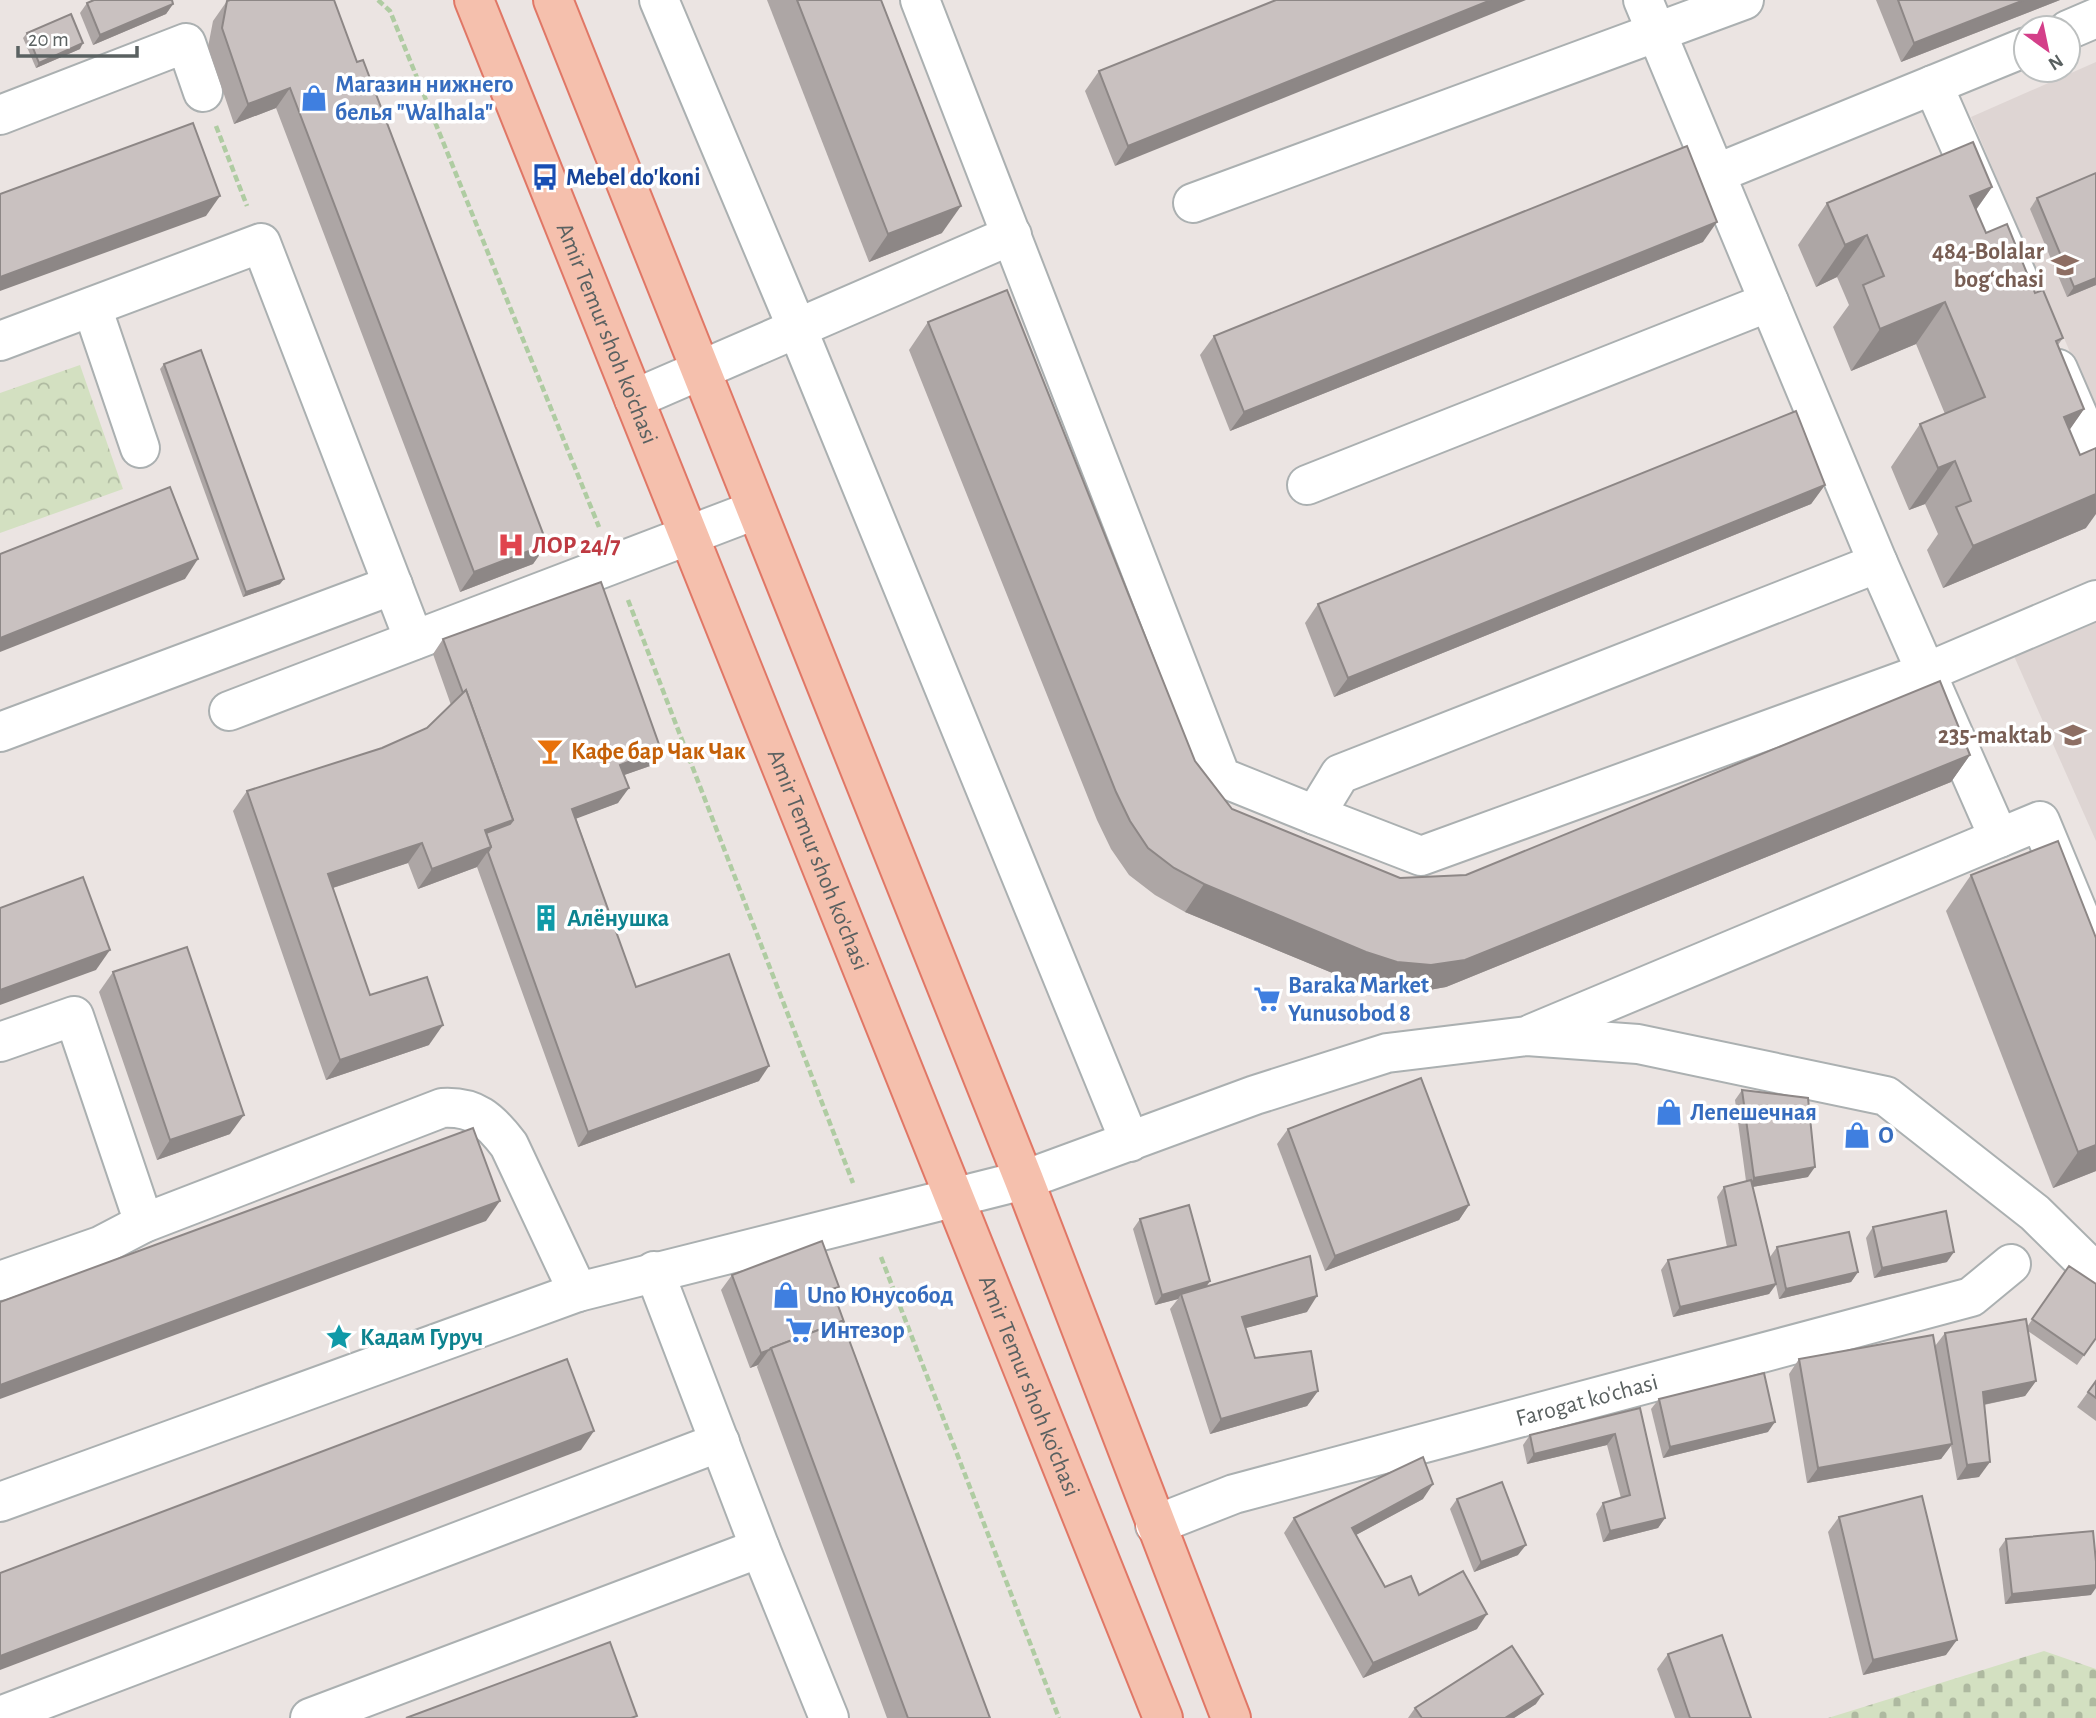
<svg xmlns="http://www.w3.org/2000/svg" width="2096" height="1718" viewBox="0 0 2096 1718" font-family="'Alegreya Sans',sans-serif">
	<style>
		.education { fill: #ded5d3 }
		.forest { fill: url(#forest-crowns) }
		.cemetery { fill: url(#cemetery-stones) }
		.lines { fill: none; stroke-linecap: round; stroke-linejoin: round }
		.minor-casing { stroke: #abb0b1; stroke-width: 42 }
		.major-casing { stroke: #e07766; stroke-width: 42 }
		.path { stroke: #afcca2; stroke-width: 4.5; stroke-dasharray: 7 3.5; stroke-linecap: butt }
		.minor { stroke: #fff; stroke-width: 38 }
		.major { stroke: #f5c0ad; stroke-width: 38 }
		.wall { fill: #ada6a5 }
		.shaded-wall { fill: #8d8786 }
		.building { fill: #c9c1c0; stroke: #8d8786; stroke-width: 2 }
		.labels { text-anchor: middle; stroke-width: 7; stroke-linejoin: round; paint-order: stroke }
		.shop-label { font-size: 24px; font-weight: bold; fill: #366cbe; stroke: #fff; text-anchor: start }
		.transit-label { font-size: 24px; font-weight: bold; fill: #164399; stroke: #fff; text-anchor: start }
		.education-label { font-size: 24px; font-weight: bold; fill: #785e54; stroke: #fff; text-anchor: end }
		.street-label { font-size: 24px; fill: #5a6161; stroke: #fff }
		.health-label { font-size: 24px; font-weight: bold; fill: #be3a42; stroke: #fff; text-anchor: start }
		.food-label { font-size: 24px; font-weight: bold; fill: #c56008; stroke: #fff; text-anchor: start }
		.culture-label { font-size: 24px; font-weight: bold; fill: #0d838f; stroke: #fff; text-anchor: start }
	</style>
	<defs>
		<pattern id="forest-crowns" width="20" height="18" patternUnits="userSpaceOnUse" patternTransform="scale(1.75)"><rect width="20" height="18" fill="#d3e0c1"/><path d="M2 6a3 3 0 1 1 6 0M12 15a3 3 0 1 1 6 0" fill="none" stroke="#aeb9a0"/></pattern>
		<pattern id="cemetery-stones" width="16" height="16" patternUnits="userSpaceOnUse" patternTransform="scale(1.75)"><rect width="16" height="16" fill="#d3e0c1"/><path d="M2 7V4a2 2 0 0 1 4 0v3zM10 15v-3a2 2 0 0 1 4 0v3z" fill="#aeb9a0"/></pattern>
	</defs>
	<rect width="100%" height="100%" fill="#ebe4e2"/>
	<g class="education">
		<path d="M2096,62v352l-125,-297z"/>
		<path d="M2096,588v253l-94,-212z"/>
	</g>
	<path class="forest" d="M80,365l43,124 -123,44v-140z"/>
	<path class="cemetery" d="M2044,1651l52,18v49h-268z"/>
	<g class="lines">
		<defs>
			<g id="minor">
				<path d="M659,0l138,328 333,814"/>
				<path d="M920,0l301,777 94,38 25,-41 538,-211"/>
				<path d="M2068,30l28,-12"/>
				<path d="M1933,85l84,191"/>
				<path d="M0,115l186,-72 17,49"/>
				<path d="M1715,174l311,-127"/>
				<path d="M1193,203l551,-203"/>
				<path d="M92,307l48,141"/>
				<path d="M0,341l261,-98 153,397"/>
				<path d="M2058,369l38,88"/>
				<path d="M634,399l378,-164"/>
				<path d="M1307,485l462,-183"/>
				<path d="M229,711l526,-201"/>
				<path d="M0,732l393,-147"/>
				<path d="M1315,815l106,41 506,-184 169,-72"/>
				<path d="M1999,838l41,-17 56,135"/>
				<path d="M1533,1033l466,-195 -121,-275 -235,-563"/>
				<path d="M0,1042l74,-26 70,207"/>
				<path d="M654,1271l106,277 69,170"/>
				<path d="M0,1281l100,-35 44,-23 298,-115c33,-2 48,12 67,37l69,147"/>
				<path d="M0,1502l578,-210 446,-112 231,-85 132,-42 140,-17 111,8 248,52 149,117 61,60"/>
				<path id="s1" d="M1155,1525l79,-31 737,-197 40,-33"/>
				<path d="M0,1716l720,-274"/>
				<path d="M310,1718l450,-170"/>
			</g>
			<g id="major">
				<path id="s2" d="M474,0l689,1718"/>
				<path d="M553,0l471,1180 207,538"/>
			</g>
		</defs>
		<use href="#minor" class="minor-casing"/>
		<use href="#major" class="major-casing"/>
		<g class="path">
			<path d="M378,0l12,11 209,516"/>
			<path d="M216,126l31,80"/>
			<path d="M628,600l225,583"/>
			<path d="M881,1257l178,461"/>
		</g>
		<use href="#minor" class="minor"/>
		<use href="#major" class="major"/>
	</g>
	<g class="wall">
		<path d="M767,0h114l61,233 -73,29z"/>
		<path d="M1276,0l-161,166 -30,-75 14,-20z"/>
		<path d="M1876,0h184l-159,62z"/>
		<path d="M227,1l130,61 190,482 -14,20 -73,28 -184,-484 -42,16 -26,-77 5,-26z"/>
		<path d="M87,3l86,1 -7,10 -73,31 -13,-32z"/>
		<path d="M27,33l53,16 -44,19 -13,-30z"/>
		<path d="M2096,173v112l-29,12 -37,-88 7,-11z"/>
		<path d="M1992,187l-16,23 10,23 49,60 28,45 -5,7 26,64 -15,21 17,98 -143,60 -16,-38 11,-16 -13,-30 -16,6 -18,-43 29,-43 25,-10 -29,-70 -65,27 -18,-44 16,-22 -12,-28 -21,10 -18,-42 29,-42z"/>
		<path d="M1703,242l-473,189 -30,-76 14,-19z"/>
		<path d="M928,322l267,439 37,48 168,69 66,-3 504,-120 -19,27 -505,205 -34,6 -34,-4 -31,-10 -162,-67 -30,-17 -26,-20 -18,-26 -14,-29 -188,-470z"/>
		<path d="M164,364l116,220 -37,13 -83,-228z"/>
		<path d="M1825,485l-14,19 -477,193 -29,-74 13,-19z"/>
		<path d="M443,639l207,127 -26,9 -6,28 -42,15 60,169 123,94 -181,66 -101,-280 -59,22 -10,-26 -75,25 37,107 59,50 -103,35 -93,-269 14,-20 135,-43 45,-20 24,-23 -18,-51z"/>
		<path d="M1971,875l125,296 -43,17 -107,-277z"/>
		<path d="M113,972l117,162 -73,26 -58,-168z"/>
		<path d="M1742,1090l66,87 -56,10 18,70 7,-10 81,25 -7,10 -72,17 -3,-14 -7,9 -96,23 -12,-47 7,-10 59,-13 -10,-50 7,-10 22,-6 -11,-81z"/>
		<path d="M1288,1129l181,76 -10,15 -134,51 -48,-127z"/>
		<path d="M1140,1219l70,62 -4,6 101,25 -62,16 10,30 63,33 -11,15 -97,28 -40,-125 8,-10 -23,6 -22,-76z"/>
		<path d="M1873,1227l74,35 -73,16 -8,-40z"/>
		<path d="M2069,1266l27,72 -19,27 -49,-34 8,50 -11,15 -41,9 -5,72 -22,3 -6,-34 -10,13 -134,24 -18,-109 10,-15 136,-13 10,-13 82,-6z"/>
		<path d="M732,1275l102,20 9,28 147,395h-103l-130,-351 1,-2 -8,3 -29,-78z"/>
		<path d="M2096,1381v40l-19,-14z"/>
		<path d="M1659,1399l109,33 -105,26 -12,-49z"/>
		<path d="M1640,1408l25,110 -7,10 -55,14 -7,-28 7,-11 18,-5 -14,-53 -80,19 -4,-19 7,-10z"/>
		<path d="M1423,1499l-67,36 29,52 34,8 58,34 -114,49 -79,-145 10,-15z"/>
		<path d="M1457,1499l61,56 -44,17 -24,-63z"/>
		<path d="M1839,1517l107,138 -83,20 -35,-143z"/>
		<path d="M2006,1539l85,56 -86,9 -6,-55z"/>
		<path d="M1668,1654l83,64h-76l-18,-49z"/>
		<path d="M1536,1704l-22,14h-106l7,-10z"/>
	</g>
	<g class="shaded-wall">
		<path d="M1491,0h35l-411,166 13,-20z"/>
		<path d="M2024,0h36l-159,62 13,-19z"/>
		<path d="M173,4l-7,10 -73,31 7,-10z"/>
		<path d="M83,43l-3,6 -44,19 3,-5z"/>
		<path d="M290,88l-14,20 -42,16 14,-20z"/>
		<path d="M1992,187l-30,42 8,-33z"/>
		<path d="M220,196l-14,20 -206,75v-14z"/>
		<path d="M961,206l-19,27 -73,29 19,-28z"/>
		<path d="M1717,222l-14,20 -473,189 14,-19z"/>
		<path d="M1867,235l-30,42 -21,10 29,-42z"/>
		<path d="M2096,278v7l-29,12 7,-10z"/>
		<path d="M1945,302l-29,42 -65,27 29,-42z"/>
		<path d="M2084,409l-29,42 9,-34z"/>
		<path d="M1955,461l-30,43 -16,6 29,-42z"/>
		<path d="M1825,485l-14,19 -477,193 14,-19z"/>
		<path d="M2096,494v20l-10,14 -143,60 30,-42z"/>
		<path d="M547,544l-14,20 -73,28 14,-20z"/>
		<path d="M198,559l-13,20 -185,73v-14z"/>
		<path d="M284,579l-4,5 -37,13 3,-5z"/>
		<path d="M661,750l-11,16 -40,14 10,-15z"/>
		<path d="M1970,755l-19,27 -505,205 -34,6 -34,-4 -31,-10 -162,-67 19,-28 193,78z"/>
		<path d="M629,788l-11,15 -56,21 10,-15z"/>
		<path d="M513,820l-14,19 -14,6v-15z"/>
		<path d="M422,843l-14,20 -94,31 14,-20z"/>
		<path d="M491,847l-14,20 -59,22 14,-20z"/>
		<path d="M110,950l-14,20 -96,35v-15z"/>
		<path d="M443,1025l-14,20 -103,35 14,-20z"/>
		<path d="M769,1066l-10,15 -181,66 10,-15z"/>
		<path d="M244,1115l-14,19 -73,26 13,-20z"/>
		<path d="M2096,1145v26l-43,17 25,-36z"/>
		<path d="M1815,1167l-7,10 -61,11 7,-10z"/>
		<path d="M500,1201l-14,20 -486,178v-14z"/>
		<path d="M1469,1205l-10,15 -134,51 10,-15z"/>
		<path d="M1954,1252l-7,10 -73,16 8,-10z"/>
		<path d="M1858,1272l-7,10 -72,17 7,-10z"/>
		<path d="M1210,1281l-7,10 -22,3 -3,5 -23,6 7,-10z"/>
		<path d="M1776,1284l-7,10 -96,23 7,-10z"/>
		<path d="M839,1287l-10,15 3,-13z"/>
		<path d="M1317,1296l-10,16 -76,20 11,-15z"/>
		<path d="M769,1350l-11,15 -8,3 11,-15z"/>
		<path d="M2036,1381l-11,15 -53,11 11,-15z"/>
		<path d="M1318,1391l-11,15 -97,28 11,-15z"/>
		<path d="M1775,1422l-7,10 -105,26 7,-11z"/>
		<path d="M594,1431l-13,19 -581,220v-14z"/>
		<path d="M1615,1434l-8,11 -80,19 7,-10z"/>
		<path d="M1952,1444l-11,15 -134,24 11,-15z"/>
		<path d="M1990,1462l-11,15 -22,3 10,-15z"/>
		<path d="M1433,1484l-10,15 -82,44 11,-15z"/>
		<path d="M1665,1518l-7,10 -55,14 7,-11z"/>
		<path d="M1526,1545l-8,10 -44,17 7,-10z"/>
		<path d="M2096,1585v3l-5,7 -86,9 7,-10z"/>
		<path d="M1487,1614l-10,15 -114,49 10,-15z"/>
		<path d="M1957,1640l-11,15 -83,20 10,-15z"/>
		<path d="M1543,1694l-7,10 -22,14h-9z"/>
	</g>
	<g class="building">
		<path d="M94,0h78l1,4 -73,31 -13,-32z"/>
		<path d="M230,0h104l23,62 6,-2 184,484 -73,28 -184,-484 -42,16 -26,-76 5,-27z"/>
		<path d="M797,0h84l80,206 -73,28z"/>
		<path d="M1276,0h215l-363,146 -29,-75z"/>
		<path d="M1898,0h126l-110,43z"/>
		<path d="M71,14l12,29 -44,20 -12,-30z"/>
		<path d="M193,123l27,73 -220,81v-83z"/>
		<path d="M1973,142l19,45 -22,9 16,37 21,-9 28,69 8,-3 20,48 -7,3 28,68 -20,8 16,38 16,-7v46l-123,52 -17,-39 15,-6 -16,-40 -17,7 -18,-44 65,-27 -40,-95 -65,27 -17,-44 21,-9 -17,-41 -22,10 -18,-42z"/>
		<path d="M1687,146l30,76 -473,190 -30,-76z"/>
		<path d="M2096,173v105l-22,9 -37,-89z"/>
		<path d="M1007,290l188,471 37,48 168,69 66,-3 474,-194 30,74 -505,205 -34,5 -34,-3 -31,-10 -162,-68 -30,-16 -26,-20 -18,-27 -14,-29 -188,-470z"/>
		<path d="M201,350l83,229 -38,13 -82,-228z"/>
		<path d="M1796,411l29,74 -477,193 -30,-74z"/>
		<path d="M170,487l28,72 -198,79v-84z"/>
		<path d="M601,582l60,168 -41,15 9,23 -57,21 64,178 93,-33 40,112 -181,66 -100,-280 3,-5 -5,-14 24,-9 3,-4 -47,-130 -3,3 -20,-54z"/>
		<path d="M466,690l47,130 -28,10 6,17 -59,22 -10,-26 -94,31 42,121 57,-18 16,48 -103,35 -93,-269 135,-43 45,-20z"/>
		<path d="M2058,841l38,97v207l-18,7 -107,-277z"/>
		<path d="M83,877l27,73 -110,40v-82z"/>
		<path d="M187,947l57,168 -74,25 -57,-168z"/>
		<path d="M1421,1078l48,127 -134,51 -47,-127z"/>
		<path d="M1742,1090l66,8 7,69 -61,11z"/>
		<path d="M473,1128l27,73 -500,184v-83z"/>
		<path d="M1751,1180l25,104 -96,23 -12,-47 68,-15 -12,-58z"/>
		<path d="M1189,1205l21,76 -48,14 -22,-76z"/>
		<path d="M1946,1211l8,41 -72,16 -9,-41z"/>
		<path d="M1849,1232l9,40 -72,17 -9,-42z"/>
		<path d="M822,1241l17,46 -7,2 12,33 -1,1 -1,-2 -71,27 -2,2 -8,3 -29,-78z"/>
		<path d="M1310,1256l7,40 -75,21 13,41 56,-7 7,40 -97,28 -40,-125z"/>
		<path d="M2069,1266l27,18v54l-12,17 -52,-36z"/>
		<path d="M2026,1319l10,62 -53,11 7,70 -23,3 -22,-132z"/>
		<path d="M842,1321l148,397h-82l-137,-370z"/>
		<path d="M1933,1335l19,109 -134,24 -19,-109z"/>
		<path d="M567,1359l27,72 -594,225v-83z"/>
		<path d="M1764,1373l11,49 -105,25 -11,-48z"/>
		<path d="M2096,1381v17l-8,-6z"/>
		<path d="M1640,1408l25,110 -55,13 -7,-28 27,-8 -15,-61 -81,20 -4,-19z"/>
		<path d="M1423,1457l10,27 -81,44 33,59 26,-11 8,19 44,-24 24,43 -114,49 -79,-145z"/>
		<path d="M1502,1482l24,63 -45,17 -24,-63z"/>
		<path d="M1922,1496l35,144 -84,20 -34,-143z"/>
		<path d="M2093,1531l3,31v23l-84,9 -6,-55z"/>
		<path d="M1722,1635l29,83h-61l-22,-64z"/>
		<path d="M610,1642l27,74 -6,2h-225z"/>
		<path d="M1512,1646l31,48 -38,24h-83l-7,-10z"/>
	</g>
	<defs>
		<symbol id="shop-bare" viewBox="-9 -9 18 18"><path d="M-5-2.5h2.3a2.7 3.5 0 0 1 5.4 0H5L5.5 6h-11ZM-1.5-2.5h3a1.5 2.3 0 0 0-3 0Z" fill="#3f7fe0" stroke="#fff" stroke-width="2.5" paint-order="stroke"/></symbol>
		<symbol id="bus-bare" viewBox="-9 -9 18 18"><path d="M-5-6H5V4H4V6H2V4H-2V6H-4V4H-5ZM-3.5-4V0h7V-4ZM-3.5 1.2v1.5H-2V1.2ZM2 1.2v1.5H3.5V1.2Z" fill="#1a4fb4" stroke="#fff" stroke-width="2.5" paint-order="stroke"/></symbol>
		<symbol id="school-bare" viewBox="-9 -9 18 18"><path d="M0-5L7-2L0 1L-7-2ZM-4 1L0 2.5L4 1V4Q0 6-4 4Z" fill="#8d6e63" stroke="#fff" stroke-width="2.5" paint-order="stroke"/></symbol>
		<symbol id="hospital-bare" viewBox="-9 -9 18 18"><path d="M-5-5h3v3.5h4V-5h3V5h-3V1.5h-4V5h-3Z" fill="#e0444e" stroke="#fff" stroke-width="2.5" paint-order="stroke"/></symbol>
		<symbol id="bar-bare" viewBox="-9 -9 18 18"><path d="M-6-5H6L.8 .8V4.5H3.5V6h-7V4.5H-.8V.8Z" fill="#e8710a" stroke="#fff" stroke-width="2.5" paint-order="stroke"/></symbol>
		<symbol id="building-bare" viewBox="-9 -9 18 18"><path d="M-4-6H4V6H1V3H-1V6H-4ZM-2.5-4.3h1.7v1.8h-1.7ZM.8-4.3h1.7v1.8H.8ZM-2.5-1h1.7V.8h-1.7ZM.8-1h1.7V.8H.8Z" fill="#0f9aa8" stroke="#fff" stroke-width="2.5" paint-order="stroke"/></symbol>
		<symbol id="supermarket-bare" viewBox="-9 -9 18 18"><path d="M-6-5.5h2.5l.6 2H6L4.5 2H-2.5L-4.4-4H-6ZM-1.5 3.2a1.3 1.3 0 1 0 .1 0ZM3 3.2a1.3 1.3 0 1 0 .1 0Z" fill="#3f7fe0" stroke="#fff" stroke-width="2.5" paint-order="stroke"/></symbol>
		<symbol id="sight-bare" viewBox="-9 -9 18 18"><path d="M0-6L1.8-2.2L6-1.7L2.9 1.2L3.7 5.4L0 3.3L-3.7 5.4L-2.9 1.2L-6-1.7L-1.8-2.2Z" fill="#0f9aa8" stroke="#fff" stroke-width="2.5" paint-order="stroke"/></symbol>
	</defs>
	<g fill-rule="evenodd">
		<use href="#shop-bare" x="295" y="79" width="38" height="38"/>
		<use href="#bus-bare" x="526" y="158" width="38" height="38"/>
		<use href="#school-bare" x="2046" y="246" width="38" height="38"/>
		<use href="#hospital-bare" x="492" y="526" width="38" height="38"/>
		<use href="#school-bare" x="2054" y="716" width="38" height="38"/>
		<use href="#bar-bare" x="531" y="732" width="38" height="38"/>
		<use href="#building-bare" x="527" y="899" width="38" height="38"/>
		<use href="#supermarket-bare" x="1248" y="980" width="38" height="38"/>
		<use href="#shop-bare" x="1650" y="1093" width="38" height="38"/>
		<use href="#shop-bare" x="1838" y="1116" width="38" height="38"/>
		<use href="#shop-bare" x="767" y="1276" width="38" height="38"/>
		<use href="#supermarket-bare" x="780" y="1311" width="38" height="38"/>
		<use href="#sight-bare" x="320" y="1318" width="38" height="38"/>
	</g>
	<g class="labels">
		<g class="shop-label">
			<text x="335" y="92">Магазин нижнего<tspan x="335" dy="28">белья "Walhala"</tspan></text>
			<text x="1288" y="993">Baraka Market<tspan x="1288" dy="28">Yunusobod 8</tspan></text>
			<text x="1690" y="1120">Лепешечная</text>
			<text x="1878" y="1143">О</text>
			<text x="807" y="1303">Uno Юнусобод</text>
			<text x="820" y="1338">Интезор</text>
		</g>
		<g class="transit-label">
			<text x="566" y="185">Mebel do'koni</text>
		</g>
		<g class="education-label">
			<text x="2044" y="259">484-Bolalar<tspan x="2044" dy="28">bogʻchasi</tspan></text>
			<text x="2052" y="743">235-maktab</text>
		</g>
		<g class="street-label">
			<text dy="8" stroke="none"><textPath href="#s2" startOffset="359">Amir Temur shoh ko'chasi</textPath></text>
			<text dy="8" stroke="none"><textPath href="#s2" startOffset="926">Amir Temur shoh ko'chasi</textPath></text>
			<text dy="8" stroke="none"><textPath href="#s2" startOffset="1493">Amir Temur shoh ko'chasi</textPath></text>
			<text dy="8" stroke="none"><textPath href="#s1" startOffset="450">Farogat ko'chasi</textPath></text>
		</g>
		<g class="health-label">
			<text x="532" y="553">ЛОР 24/7</text>
		</g>
		<g class="food-label">
			<text x="571" y="759">Кафе бар Чак Чак</text>
		</g>
		<g class="culture-label">
			<text x="567" y="926">Алёнушка</text>
			<text x="360" y="1345">Кадам Гуруч</text>
		</g>
	</g>
	<g transform="translate(2047 49) rotate(147)"><circle r="33" fill="#ffffff" stroke="#bdc0c0" stroke-width="2"/>
	<path d="M0-5L12 26L0 18L-12 26Z" fill="#d43f89"/>
	<text y="-10" font-size="19" font-weight="bold" text-anchor="middle" fill="#5a6161">N</text>
	</g>
	<path d="M18 46v10h119v-10" fill="none" stroke="#5a6161" stroke-width="3.5"/>
	<text x="28" y="46" font-size="21" fill="#5a6161" stroke="#ffffff" stroke-width="5" paint-order="stroke">20 m</text>
</svg>
